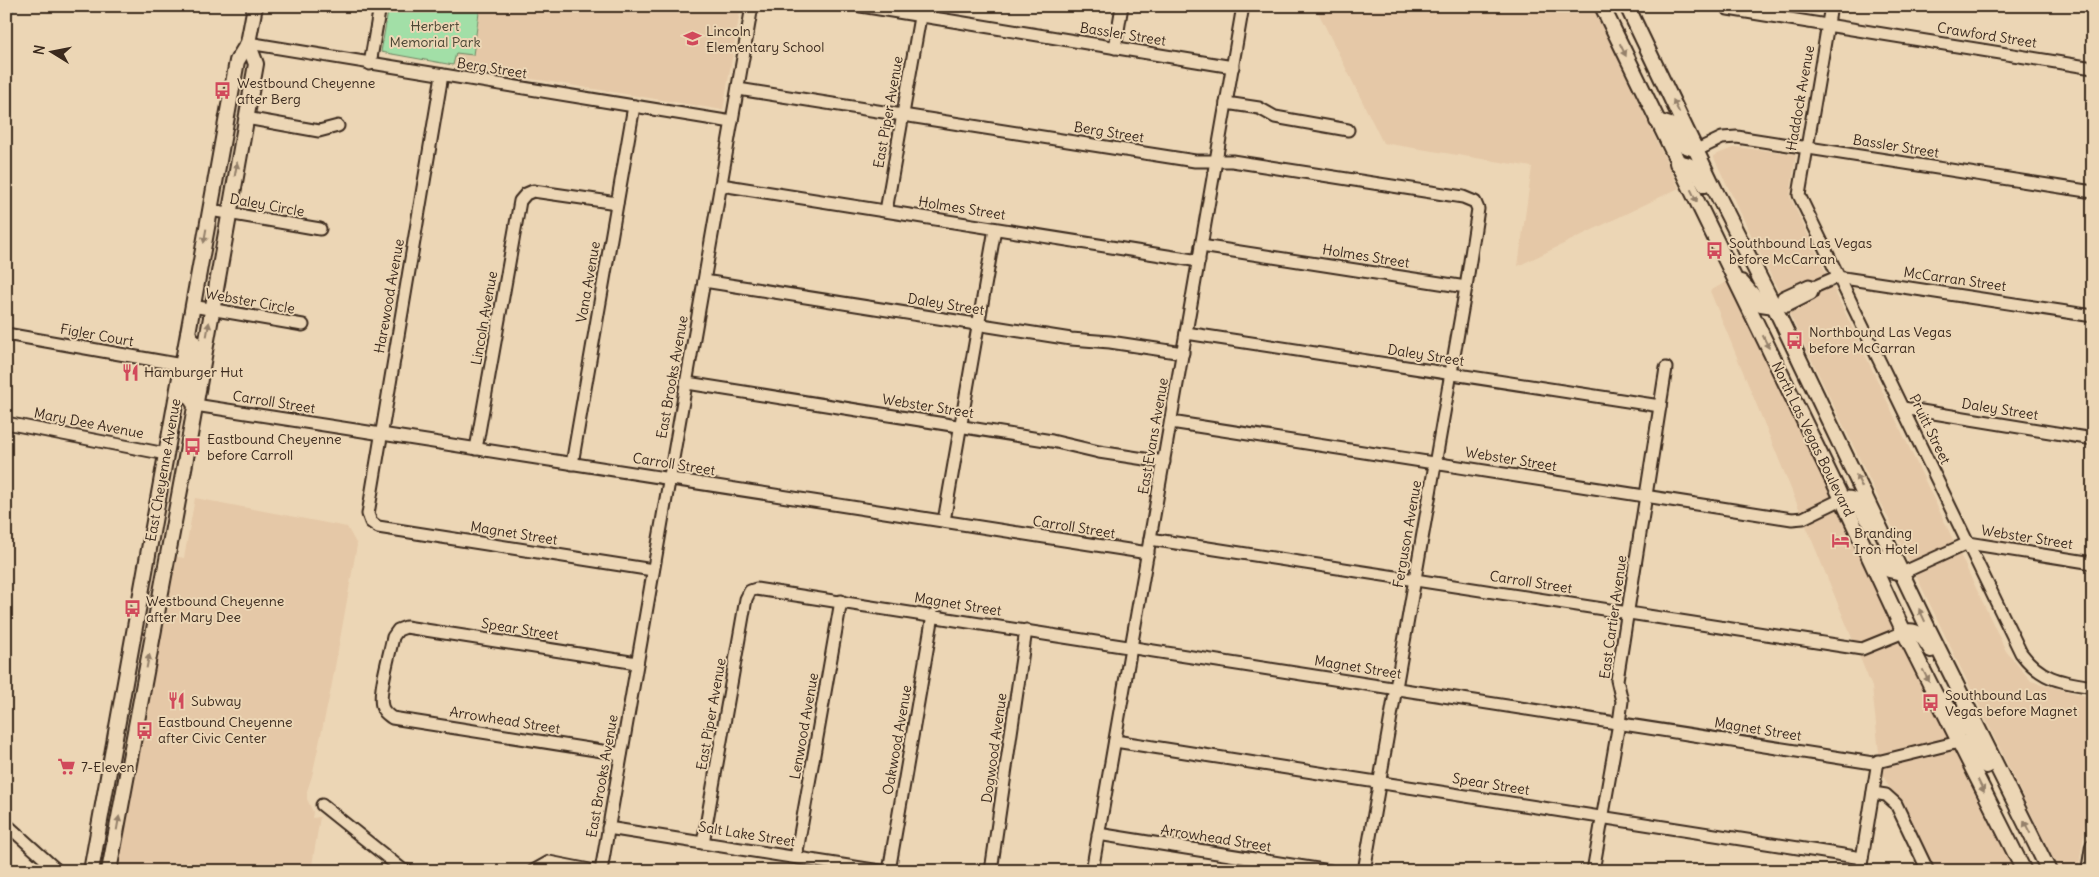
<svg xmlns="http://www.w3.org/2000/svg" width="2099" height="877" viewBox="0 0 2099 877" font-family="Delius,sans-serif">
	<style>
		.built { fill: #e5c8a7 }
		.green { fill: #a2dfa7; stroke: #6e8462 }
		.water { fill: #80d2d7; stroke: #648f8d }
		.lines { fill: none; stroke-linecap: round; stroke-linejoin: round }
		.minor-casing { stroke: #3b2a1e; stroke-width: 15 }
		.major-casing { stroke: #3b2a1e; stroke-width: 18 }
		.minor { stroke: #ecd6b5; stroke-width: 11 }
		.major { stroke: #ecd6b5; stroke-width: 14 }
		.oneway { fill: #94806a }
		.labels { text-anchor: middle; stroke-width: 4; stroke-linejoin: round; paint-order: stroke }
		.park-label { font-size: 14px; fill: #4a4533; stroke: #ecd6b5 }
		.poi-label { font-size: 14px; fill: #3b2a1e; stroke: #ecd6b5; text-anchor: start }
		.street-label { font-size: 14px; fill: #3b2a1e; stroke: #ecd6b5 }
	</style>
	<rect width="100%" height="100%" fill="#ecd6b5"/>
	<filter id="ink" filterUnits="userSpaceOnUse"><feTurbulence type="fractalNoise" baseFrequency=".02" numOctaves="2"/><feDisplacementMap in="SourceGraphic" scale="10" xChannelSelector="R" yChannelSelector="G"/><feConvolveMatrix kernelMatrix="1 2 1 2 8 2 1 2 1" color-interpolation-filters="sRGB"/></filter>
	<g filter="url(#ink)">
		<g class="built">
			<path d="M480,6h261l-18,104 -270,-44 3,-14 17,3z"/>
			<path d="M1315,6h278l86,182 -161,78 14,-99 -149,-24z"/>
			<path d="M1735,147l61,7 -6,43 216,454 25,30 62,17v81l-15,92h-19l-346,-715z"/>
			<path d="M1728,281l286,590h-83l-50,-100 -9,-84 -162,-396z"/>
			<path d="M195,498l152,29 10,18 -26,144 -19,87 -5,15v8l6,13 -1,6 8,-1 -9,54h-194l8,-52 48,-263 11,2z"/>
		</g>
		<path class="green" d="M389,6h91l-7,49 -17,-2 -3,12 -72,-13z"/>
		<path class="water" d="M6,6l8,2 -8,28z"/>
		<g class="lines">
			<defs>
				<g id="minor">
					<path d="M861,6l372,61"/>
					<path d="M1831,6l-32,189 222,458c20,27 40,29 72,34"/>
					<path d="M1728,9l365,59"/>
					<path d="M248,43l484,79"/>
					<path d="M1115,48l7,-42"/>
					<path d="M370,64l10,-58"/>
					<path d="M442,75l-74,439 3,8 7,5 275,43"/>
					<path d="M738,89l457,72h37l231,36 12,5 3,7 -12,78 -102,584"/>
					<path d="M1226,103l33,5 16,9 73,13"/>
					<path d="M246,118l73,13 19,-5"/>
					<path d="M1697,150l25,-12 15,-1 356,55"/>
					<path d="M721,185l478,76"/>
					<path d="M210,210l110,19"/>
					<path d="M886,211l34,-194"/>
					<path d="M1201,246l265,41"/>
					<path d="M704,281l367,58 39,3 73,11"/>
					<path d="M1781,303l2,-6 26,-12 5,2 23,-10 256,39"/>
					<path d="M1776,305l5,-2 6,3 24,-12 3,-7"/>
					<path d="M192,306l111,19"/>
					<path d="M1186,333l474,73"/>
					<path d="M6,334l176,31"/>
					<path d="M687,383l365,58 47,11 65,10"/>
					<path d="M195,405l953,148"/>
					<path d="M1903,408l190,31"/>
					<path d="M1171,422l621,97 11,-1 39,-19"/>
					<path d="M6,423l160,31"/>
					<path d="M476,449l44,-248 6,-7 7,-3 84,12"/>
					<path d="M572,464l62,-358"/>
					<path d="M944,521l51,-292"/>
					<path d="M1150,539l712,110 42,-17"/>
					<path d="M1902,573l66,-30 125,20"/>
					<path d="M1115,741l747,117"/>
					<path d="M621,754l-229,-36c-5,-4 -9,-6 -10,-12 -4,-14 8,-53 11,-69l5,-7 8,-3 231,36"/>
					<path d="M1873,793l13,2 10,9 32,67"/>
					<path d="M322,805l81,65 5,1"/>
					<path d="M6,824l52,47"/>
					<path d="M608,828l272,43"/>
					<path d="M1098,834l232,37"/>
					<path d="M703,843l43,-244 4,-8 6,-2 1117,174 86,-21"/>
					<path d="M796,857l45,-256"/>
					<path d="M533,871l16,-9 46,9"/>
					<path d="M601,871l151,-865"/>
					<path d="M889,871l44,-256"/>
					<path d="M991,871l35,-241"/>
					<path d="M1092,871l151,-865"/>
					<path d="M1593,871l26,-148 3,-22 -5,-21 49,-312"/>
					<path d="M1860,871l18,-110"/>
				</g>
				<g id="major">
					<path d="M1602,6l240,493 62,133 120,239"/>
					<path d="M1627,6l88,184 59,116 152,318 123,247"/>
					<path d="M1657,121l13,4 13,20 14,5"/>
					<path d="M1677,163c16,-1 21,10 28,22"/>
					<path d="M1741,282l20,22 13,2"/>
					<path d="M188,333l6,10v8l-6,39 1,6 6,9"/>
					<path d="M1842,499c18,-3 18,12 28,23"/>
					<path d="M1868,549l12,8 9,13 13,3"/>
					<path d="M1904,632c15,-4 20,7 27,18"/>
					<path d="M1940,699c15,13 22,28 37,39l5,-1"/>
					<path d="M1959,742c18,2 19,8 27,24"/>
					<path d="M91,871l146,-810 11,-18 7,-37"/>
					<path d="M109,871l77,-413 70,-394 -8,-21"/>
					<path d="M2089,871l4,-25"/>
				</g>
			</defs>
			<use href="#minor" class="minor-casing"/>
			<use href="#major" class="major-casing"/>
			<use href="#minor" class="minor"/>
			<use href="#major" class="major"/>
		</g>
		<defs><path id="oneway-solid" d="M-6-.8H1V-3.2L6.5 0L1 3.2V.8H-6Z" transform="scale(1.25)"/></defs>
		<g class="oneway">
			<use href="#oneway-solid" transform="translate(1623 50) rotate(64)"/>
			<use href="#oneway-solid" transform="translate(1676 106) rotate(-116)"/>
			<use href="#oneway-solid" transform="translate(236 169) rotate(-80)"/>
			<use href="#oneway-solid" transform="translate(1694 196) rotate(64)"/>
			<use href="#oneway-solid" transform="translate(205 236) rotate(100)"/>
			<use href="#oneway-solid" transform="translate(208 329) rotate(-80)"/>
			<use href="#oneway-solid" transform="translate(1766 342) rotate(64)"/>
			<use href="#oneway-solid" transform="translate(1859 481) rotate(-116)"/>
			<use href="#oneway-solid" transform="translate(1922 615) rotate(-115)"/>
			<use href="#oneway-solid" transform="translate(148 661) rotate(-79)"/>
			<use href="#oneway-solid" transform="translate(1926 676) rotate(63)"/>
			<use href="#oneway-solid" transform="translate(1981 786) rotate(63)"/>
			<use href="#oneway-solid" transform="translate(118 823) rotate(-80)"/>
			<use href="#oneway-solid" transform="translate(2027 827) rotate(-117)"/>
		</g>
	</g>
	<defs>
		<symbol id="school-bare" viewBox="-9 -9 18 18"><path d="M0-5L7-2L0 1L-7-2ZM-4 1L0 2.5L4 1V4Q0 6-4 4Z" fill="#d1495b" stroke="#ecd6b5" stroke-width="2.5" paint-order="stroke"/></symbol>
		<symbol id="bus-bare" viewBox="-9 -9 18 18"><path d="M-5-6H5V4H4V6H2V4H-2V6H-4V4H-5ZM-3.5-4V0h7V-4ZM-3.5 1.2v1.5H-2V1.2ZM2 1.2v1.5H3.5V1.2Z" fill="#d1495b" stroke="#ecd6b5" stroke-width="2.5" paint-order="stroke"/></symbol>
		<symbol id="restaurant-bare" viewBox="-9 -9 18 18"><path d="M-5-6h1v4h1v-4h1v4h1v-4h1v5L-1.5 .5V6h-2V.5L-5-1ZM5-6V6H3V1.5H1.5Q1.5-4 5-6Z" fill="#d1495b" stroke="#ecd6b5" stroke-width="2.5" paint-order="stroke"/></symbol>
		<symbol id="hotel-bare" viewBox="-9 -9 18 18"><path d="M-6-4.5h1.5V1H6V5H4.5V3h-9V5H-6ZM-4 0a1.8 1.8 0 1 1 3.6 0ZM.5 0V-2.5h3Q6-2.5 6 0Z" fill="#d1495b" stroke="#ecd6b5" stroke-width="2.5" paint-order="stroke"/></symbol>
		<symbol id="supermarket-bare" viewBox="-9 -9 18 18"><path d="M-6-5.5h2.5l.6 2H6L4.5 2H-2.5L-4.4-4H-6ZM-1.5 3.2a1.3 1.3 0 1 0 .1 0ZM3 3.2a1.3 1.3 0 1 0 .1 0Z" fill="#d1495b" stroke="#ecd6b5" stroke-width="2.5" paint-order="stroke"/></symbol>
	</defs>
	<g fill-rule="evenodd">
		<use href="#school-bare" x="680" y="26" width="25" height="25"/>
		<use href="#bus-bare" x="210" y="78" width="25" height="25"/>
		<use href="#bus-bare" x="1702" y="238" width="25" height="25"/>
		<use href="#bus-bare" x="1782" y="328" width="25" height="25"/>
		<use href="#restaurant-bare" x="118" y="360" width="25" height="25"/>
		<use href="#bus-bare" x="180" y="434" width="25" height="25"/>
		<use href="#hotel-bare" x="1828" y="528" width="25" height="25"/>
		<use href="#bus-bare" x="120" y="596" width="25" height="25"/>
		<use href="#restaurant-bare" x="164" y="688" width="25" height="25"/>
		<use href="#bus-bare" x="1918" y="690" width="25" height="25"/>
		<use href="#bus-bare" x="132" y="718" width="25" height="25"/>
		<use href="#supermarket-bare" x="54" y="754" width="25" height="25"/>
	</g>
	<g class="labels">
		<g class="park-label">
			<text x="435" y="31">Herbert<tspan x="435" dy="16">Memorial Park</tspan></text>
		</g>
		<g class="poi-label">
			<text x="706" y="36">Lincoln<tspan x="706" dy="16">Elementary School</tspan></text>
			<text x="237" y="88">Westbound Cheyenne<tspan x="237" dy="16">after Berg</tspan></text>
			<text x="1729" y="248">Southbound Las Vegas<tspan x="1729" dy="16">before McCarran</tspan></text>
			<text x="1809" y="337">Northbound Las Vegas<tspan x="1809" dy="16">before McCarran</tspan></text>
			<text x="144" y="377">Hamburger Hut</text>
			<text x="207" y="444">Eastbound Cheyenne<tspan x="207" dy="16">before Carroll</tspan></text>
			<text x="1854" y="538">Branding<tspan x="1854" dy="16">Iron Hotel</tspan></text>
			<text x="146" y="606">Westbound Cheyenne<tspan x="146" dy="16">after Mary Dee</tspan></text>
			<text x="1945" y="700">Southbound Las<tspan x="1945" dy="16">Vegas before Magnet</tspan></text>
			<text x="191" y="706">Subway</text>
			<text x="158" y="727">Eastbound Cheyenne<tspan x="158" dy="16">after Civic Center</tspan></text>
			<text x="81" y="772">7-Eleven</text>
		</g>
		<g class="street-label">
			<text transform="translate(1123 34) rotate(9)" y="5">Bassler Street</text>
			<text transform="translate(1987 35) rotate(9)" y="5">Crawford Street</text>
			<text transform="translate(492 68) rotate(9)" y="5">Berg Street</text>
			<text transform="translate(1800 98) rotate(-80)" y="5">Haddock Avenue</text>
			<text transform="translate(888 112) rotate(-80)" y="5">East Piper Avenue</text>
			<text transform="translate(1109 132) rotate(9)" y="5">Berg Street</text>
			<text transform="translate(1896 146) rotate(9)" y="5">Bassler Street</text>
			<text transform="translate(267 205) rotate(10)" y="5">Daley Circle</text>
			<text transform="translate(962 208) rotate(9)" y="5">Holmes Street</text>
			<text transform="translate(1366 256) rotate(9)" y="5">Holmes Street</text>
			<text transform="translate(1955 279) rotate(8)" y="5">McCarran Street</text>
			<text transform="translate(588 282) rotate(-80)" y="5">Vana Avenue</text>
			<text transform="translate(389 296) rotate(-80)" y="5">Harewood Avenue</text>
			<text transform="translate(250 301) rotate(10)" y="5">Webster Circle</text>
			<text transform="translate(946 304) rotate(9)" y="5">Daley Street</text>
			<text transform="translate(484 318) rotate(-80)" y="5">Lincoln Avenue</text>
			<text transform="translate(97 335) rotate(10)" y="5">Figler Court</text>
			<text transform="translate(1426 355) rotate(9)" y="5">Daley Street</text>
			<text transform="translate(672 377) rotate(-80)" y="5">East Brooks Avenue</text>
			<text transform="translate(274 402) rotate(9)" y="5">Carroll Street</text>
			<text transform="translate(928 406) rotate(9)" y="5">Webster Street</text>
			<text transform="translate(2000 409) rotate(9)" y="5">Daley Street</text>
			<text transform="translate(89 423) rotate(11)" y="5">Mary Dee Avenue</text>
			<text transform="translate(1930 429) rotate(64)" y="5">Pruitt Street</text>
			<text transform="translate(1153 436) rotate(-80)" y="5">East Evans Avenue</text>
			<text transform="translate(1813 439) rotate(64)" y="5">North Las Vegas Boulevard</text>
			<text transform="translate(1511 459) rotate(9)" y="5">Webster Street</text>
			<text transform="translate(674 464) rotate(9)" y="5">Carroll Street</text>
			<text transform="translate(163 470) rotate(-80)" y="5">East Cheyenne Avenue</text>
			<text transform="translate(1074 527) rotate(9)" y="5">Carroll Street</text>
			<text transform="translate(514 533) rotate(9)" y="5">Magnet Street</text>
			<text transform="translate(1407 534) rotate(-80)" y="5">Ferguson Avenue</text>
			<text transform="translate(2027 537) rotate(9)" y="5">Webster Street</text>
			<text transform="translate(1531 582) rotate(9)" y="5">Carroll Street</text>
			<text transform="translate(958 604) rotate(9)" y="5">Magnet Street</text>
			<text transform="translate(1613 617) rotate(-82)" y="5">East Cartier Avenue</text>
			<text transform="translate(520 629) rotate(9)" y="5">Spear Street</text>
			<text transform="translate(1358 667) rotate(9)" y="5">Magnet Street</text>
			<text transform="translate(711 714) rotate(-80)" y="5">East Piper Avenue</text>
			<text transform="translate(505 720) rotate(9)" y="5">Arrowhead Street</text>
			<text transform="translate(804 726) rotate(-80)" y="5">Lenwood Avenue</text>
			<text transform="translate(1758 729) rotate(9)" y="5">Magnet Street</text>
			<text transform="translate(897 740) rotate(-80)" y="5">Oakwood Avenue</text>
			<text transform="translate(994 748) rotate(-82)" y="5">Dogwood Avenue</text>
			<text transform="translate(602 776) rotate(-80)" y="5">East Brooks Avenue</text>
			<text transform="translate(1491 784) rotate(9)" y="5">Spear Street</text>
			<text transform="translate(747 834) rotate(9)" y="5">Salt Lake Street</text>
			<text transform="translate(1216 838) rotate(9)" y="5">Arrowhead Street</text>
		</g>
	</g>
	<rect width="2099" height="877" fill="none" stroke="#ecd6b5" stroke-width="25"/>
	<rect x="12" y="12" width="2074" height="852" fill="none" stroke="#3b2a1e" stroke-width="2" filter="url(#ink)"/>
	<g transform="translate(52 52) rotate(280)" stroke="#ecd6b5" stroke-width="4" paint-order="stroke">
	<path d="M0-4L9 19L0 12L-9 19Z" fill="#3b2a1e"/>
	<text y="-8" font-size="14" font-weight="bold" text-anchor="middle" fill="#3b2a1e">N</text>
	</g>
</svg>
